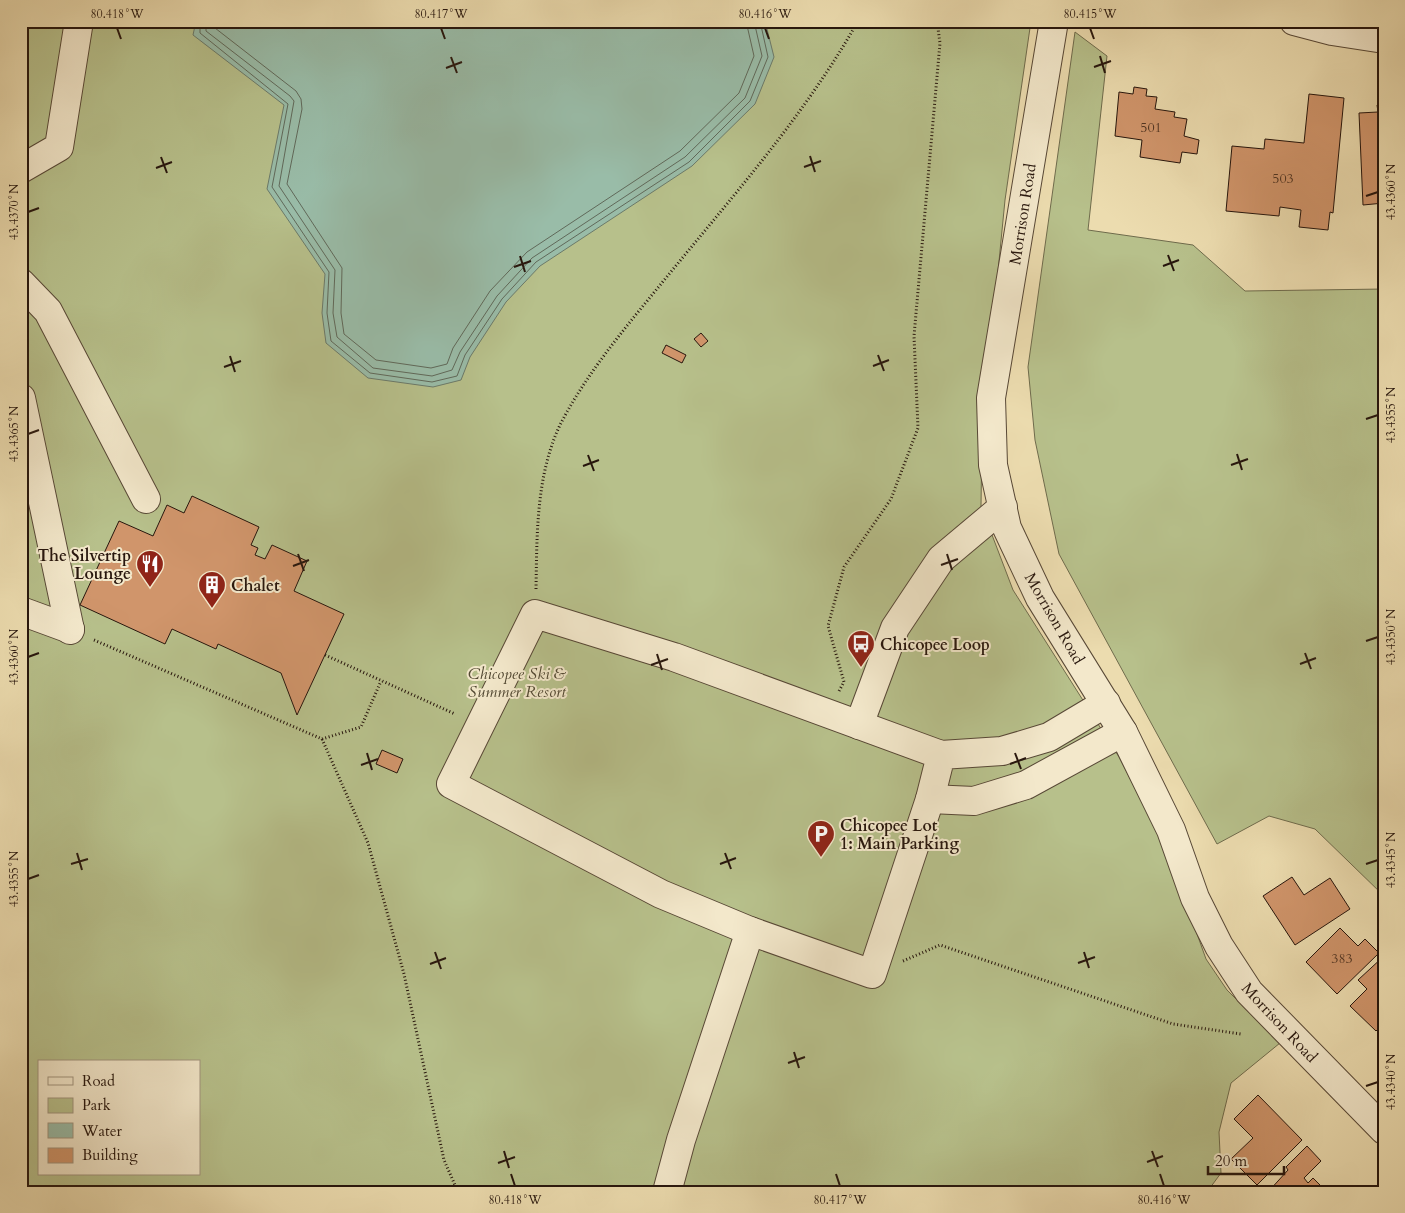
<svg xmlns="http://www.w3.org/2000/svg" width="1405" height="1213" viewBox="0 0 1405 1213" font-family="Cardo,serif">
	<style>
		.green { fill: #b7c08b; stroke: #6f6b4c; fill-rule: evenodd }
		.water { fill: #99bca8; stroke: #6b7a6a }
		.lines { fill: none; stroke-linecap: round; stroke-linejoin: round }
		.shore { stroke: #60695a; stroke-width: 1 }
		.building { fill: #d0956b; stroke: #27160d }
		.minor-casing { stroke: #584836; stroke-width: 30 }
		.path { stroke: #27160d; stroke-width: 3; stroke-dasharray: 1 2.5; stroke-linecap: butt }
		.minor { stroke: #f3e8cb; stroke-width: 28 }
		.ticks { fill: none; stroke: #27160d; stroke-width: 2 }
		.labels { text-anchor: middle; stroke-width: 4; stroke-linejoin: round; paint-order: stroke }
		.number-label { font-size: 14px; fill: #513624 }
		.street-label { font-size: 16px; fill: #27160d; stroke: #f3e8cb }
		.poi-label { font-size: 16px; font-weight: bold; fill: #27160d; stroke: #f3e8cb; text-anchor: start }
		.park-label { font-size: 16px; font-style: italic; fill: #524933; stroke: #f3e8cb }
		.neatline { fill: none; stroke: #27160d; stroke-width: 2 }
		.ticks-label { font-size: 12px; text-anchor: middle; fill: #27160d }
	</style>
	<rect width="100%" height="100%" fill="#ecdcaf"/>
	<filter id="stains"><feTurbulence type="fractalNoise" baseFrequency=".004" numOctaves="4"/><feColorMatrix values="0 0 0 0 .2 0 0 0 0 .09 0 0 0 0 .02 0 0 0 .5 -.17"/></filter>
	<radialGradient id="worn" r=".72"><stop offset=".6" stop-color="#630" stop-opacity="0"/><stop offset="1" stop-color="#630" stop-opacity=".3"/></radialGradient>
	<g class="green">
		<path d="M21,21h1010l-26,179 -23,235 -1,71 32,84 106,167 48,93 39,109 21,31 53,53 -49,40 -12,49 2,41 -14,19h-1186zM39,1062h160v112h-160z"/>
		<path d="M1075,32l32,24 -19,174 105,15 52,46 139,-2v607l-69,-67 -46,-13 -52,28 -158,-290 -24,-114 -7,-73z"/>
	</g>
	<path class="water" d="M196,21h569l9,36 -19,47 -63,62 -152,100 -34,36 -36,55 -9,23 -28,7 -65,-9 -42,-35 -4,-30 3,-39 -58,-85 17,-84 -91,-70z"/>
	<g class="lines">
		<g class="shore">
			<path d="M200,21v12l88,71 -16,83 57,85 -2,41 4,28 39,32 62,9 25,-6 8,-21 37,-56 34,-37 153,-100 61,-61 18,-44 -8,-36"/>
			<path d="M206,21v10l84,65 4,5 -15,85 56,84 -2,43 4,24 36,31 59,8 20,-6 8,-18 37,-56 35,-38 153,-101 60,-59 17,-42 -8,-35"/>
			<path d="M214,21l1,7 81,63 5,8 1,10 -15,75 55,84 -1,45 3,21 32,26 55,8 16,-4 6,-16 37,-57 37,-39 153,-101 59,-58 15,-37 -8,-35"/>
		</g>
	</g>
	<g class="building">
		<path d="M1134,87l13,2 -1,7 11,1 -2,12 20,3 -1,5 13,2 -3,17 15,4 -2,14 -15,-2 -2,11 -40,-6 2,-17 -27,-4 4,-44 14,2z"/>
		<path d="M1309,94l35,4 -11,115 -3,-1 -2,18 -29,-3 2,-17 -21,-3 -1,9 -53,-5 6,-65 32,3 1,-10 39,4z"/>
		<path d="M1377,105h7v98l-21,2 -4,-92 19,-1z"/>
		<path d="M701,333l7,8 -7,6 -7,-8z"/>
		<path d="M666,345l20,10 -4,8 -20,-10z"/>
		<path d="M192,496l67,31 -8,18 7,3 -3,7 10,4 7,-14 35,16 -13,30 50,23 -47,101 -16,-42 -63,-29 -2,5 -44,-20 -7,15 -85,-39 39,-84 34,15 14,-31 17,8z"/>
		<path d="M382,750l21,9 -6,14 -21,-9z"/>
		<path d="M1292,877l12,18 26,-17 20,31 -55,36 -32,-49z"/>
		<path d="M1340,928l18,18 7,-7 14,14 -42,41 -31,-32z"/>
		<path d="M1384,956v67l-8,8 -26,-25 17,-17 -9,-9z"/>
		<path d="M1258,1095l44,45 -45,45 -26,-26 22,-21 -19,-19z"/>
		<path d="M1307,1146l14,15 -17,17 4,5 5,-5 14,14h-59l20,-22 -2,-3z"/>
	</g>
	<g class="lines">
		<defs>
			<g id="minor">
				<path d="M1054,21l-63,377 2,67 14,63 33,70 83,134 48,98 24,68 24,48 30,46 135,138"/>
				<path d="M1294,21l38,10 52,8"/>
				<path d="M21,169l38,-22 20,-126"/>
				<path d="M21,283l27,28 98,188"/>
				<path d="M21,398l49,232"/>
				<path d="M21,611l49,18"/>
				<path d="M859,725l36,-97 46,-69 62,-52"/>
				<path d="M941,755l-11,44 -58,175 -122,-43 -89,-37 -210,-110 84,-170 139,43 267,98 61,-4 47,-14 57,-34"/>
				<path d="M930,799l44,2 52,-16 97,-53"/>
				<path d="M667,1192l14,-52 69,-209"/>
			</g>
		</defs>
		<use href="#minor" class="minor-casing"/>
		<g class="path">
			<path d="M536,589c1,-55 0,-113 24,-164 26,-51 65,-97 101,-141 69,-85 143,-167 197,-263"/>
			<path d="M94,640l228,99 39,-12 20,-46"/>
			<path d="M325,655l130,59"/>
			<path d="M839,691l5,-9 -16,-56 16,-59 47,-68 27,-71 -4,-92 26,-293 -3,-22"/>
			<path d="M322,739l46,104 36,131 40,186 14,32"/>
			<path d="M903,961l37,-16 233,79 68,10"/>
		</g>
		<use href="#minor" class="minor"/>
	</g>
	<path class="ticks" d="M117,28l4,11M441,28l4,11M765,28l4,11M1090,28l4,11M1100,56l5,17M451,57l6,16M1094,67l17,-6M446,68l16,-6M810,156l5,16M161,157l6,16M804,167l17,-6M156,168l16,-6M1366,196l12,-4M28,212l11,-4M1168,255l6,16M520,256l5,16M1163,266l16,-6M514,267l17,-6M878,355l6,16M230,356l5,16M873,366l16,-6M224,367l17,-6M1366,419l12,-4M28,434l11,-4M1237,454l5,16M588,455l6,16M1231,465l17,-6M583,466l16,-6M298,554l6,17M947,554l5,16M941,565l17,-6M293,566l16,-6M1366,641l12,-4M1305,653l6,16M657,654l5,16M28,657l11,-4M1300,664l16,-6M651,665l17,-6M367,753l5,17M1015,753l6,16M1010,764l16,-6M361,765l17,-6M77,853l5,17M725,853l6,16M71,864l17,-5M720,864l16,-6M1366,864l12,-4M28,879l11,-4M435,952l6,17M1084,952l5,16M1078,963l17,-6M430,964l16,-6M794,1052l5,16M788,1063l17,-6M1366,1086l12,-4M504,1151l5,17M1152,1151l6,16M1147,1162l16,-6M498,1163l17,-6M511,1174l4,12M836,1174l4,12M1160,1174l4,12"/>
	<defs>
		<symbol id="restaurant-pin" viewBox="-11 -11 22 30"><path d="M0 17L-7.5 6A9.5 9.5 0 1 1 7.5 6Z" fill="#8f2418" stroke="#f3e8cb"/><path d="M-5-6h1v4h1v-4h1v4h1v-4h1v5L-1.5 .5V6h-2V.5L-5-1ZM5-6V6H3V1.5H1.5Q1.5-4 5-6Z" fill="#fff"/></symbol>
		<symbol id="building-pin" viewBox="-11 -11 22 30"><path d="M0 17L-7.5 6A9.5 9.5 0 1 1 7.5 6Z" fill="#8f2418" stroke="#f3e8cb"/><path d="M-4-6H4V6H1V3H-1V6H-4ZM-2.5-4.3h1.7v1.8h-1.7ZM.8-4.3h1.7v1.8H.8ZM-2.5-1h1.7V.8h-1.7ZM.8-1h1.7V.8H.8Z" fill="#fff"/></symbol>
		<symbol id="bus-pin" viewBox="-11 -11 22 30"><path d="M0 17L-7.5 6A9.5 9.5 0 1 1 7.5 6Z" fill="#8f2418" stroke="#f3e8cb"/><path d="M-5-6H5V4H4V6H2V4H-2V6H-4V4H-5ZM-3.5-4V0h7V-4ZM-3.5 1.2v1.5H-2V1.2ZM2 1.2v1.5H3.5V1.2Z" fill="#fff"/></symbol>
		<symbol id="parking-pin" viewBox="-11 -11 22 30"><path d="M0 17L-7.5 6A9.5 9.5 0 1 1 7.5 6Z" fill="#8f2418" stroke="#f3e8cb"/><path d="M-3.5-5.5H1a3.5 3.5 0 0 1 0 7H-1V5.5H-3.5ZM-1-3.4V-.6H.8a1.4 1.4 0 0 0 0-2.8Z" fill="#fff"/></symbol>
	</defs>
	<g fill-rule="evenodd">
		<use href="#restaurant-pin" x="134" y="548" width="32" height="43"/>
		<use href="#building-pin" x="196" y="569" width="32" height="43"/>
		<use href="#bus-pin" x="845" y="628" width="32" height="43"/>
		<use href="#parking-pin" x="805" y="818" width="32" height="43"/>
	</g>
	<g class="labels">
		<g class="number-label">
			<text x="1151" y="132">501</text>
			<text x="1283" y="183">503</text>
			<text x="1342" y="963">383</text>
		</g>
		<g class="street-label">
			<text transform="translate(1022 214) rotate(-81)" y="6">Morrison Road</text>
			<text transform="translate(1055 618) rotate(60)" y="6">Morrison Road</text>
			<text transform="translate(1280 1022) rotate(47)" y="6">Morrison Road</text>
		</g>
		<g class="poi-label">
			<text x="131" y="561" text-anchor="end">The Silvertip<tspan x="131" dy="18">Lounge</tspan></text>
			<text x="231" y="591">Chalet</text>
			<text x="880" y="650">Chicopee Loop</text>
			<text x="840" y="831">Chicopee Lot<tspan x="840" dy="18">1: Main Parking</tspan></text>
		</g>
		<g class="park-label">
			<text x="517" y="679">Chicopee Ski &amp;<tspan x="517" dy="18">Summer Resort</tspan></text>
		</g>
	</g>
	<rect width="1405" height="1213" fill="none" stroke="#ecdcaf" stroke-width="55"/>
	<rect x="38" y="1060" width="162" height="115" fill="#f3e8cb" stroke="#a1947f"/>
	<rect x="48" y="1077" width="25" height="8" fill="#f3e8cb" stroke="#a1947f"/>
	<text x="82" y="1086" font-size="15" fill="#27160d">Road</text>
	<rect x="48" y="1098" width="25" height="15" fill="#b7c08b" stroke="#a1947f"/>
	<text x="82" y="1110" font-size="15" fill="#27160d">Park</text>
	<rect x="48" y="1123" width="25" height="15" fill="#99bca8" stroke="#a1947f"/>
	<text x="82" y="1136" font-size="15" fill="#27160d">Water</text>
	<rect x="48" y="1148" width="25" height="15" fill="#d0956b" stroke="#a1947f"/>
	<text x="82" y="1160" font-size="15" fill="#27160d">Building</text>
	<path d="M1208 1166v8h76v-8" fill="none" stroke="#27160d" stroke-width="2.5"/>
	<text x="1215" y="1166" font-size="15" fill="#27160d" stroke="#f3e8cb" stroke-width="4" paint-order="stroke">20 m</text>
	<rect x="28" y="28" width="1350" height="1158" class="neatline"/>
	<g class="ticks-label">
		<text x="117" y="18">80.418°W</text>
		<text x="441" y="18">80.417°W</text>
		<text x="765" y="18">80.416°W</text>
		<text x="1090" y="18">80.415°W</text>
		<text transform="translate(1391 192) rotate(-90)" y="4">43.4360°N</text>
		<text transform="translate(14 212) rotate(-90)" y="4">43.4370°N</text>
		<text transform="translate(1391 415) rotate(-90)" y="4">43.4355°N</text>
		<text transform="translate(14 434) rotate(-90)" y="4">43.4365°N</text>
		<text transform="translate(1391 637) rotate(-90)" y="4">43.4350°N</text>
		<text transform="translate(14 657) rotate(-90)" y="4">43.4360°N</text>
		<text transform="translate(1391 860) rotate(-90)" y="4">43.4345°N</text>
		<text transform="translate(14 879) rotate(-90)" y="4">43.4355°N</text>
		<text transform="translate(1391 1082) rotate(-90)" y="4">43.4340°N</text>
		<text x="515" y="1204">80.418°W</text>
		<text x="840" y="1204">80.417°W</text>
		<text x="1164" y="1204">80.416°W</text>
	</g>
	<rect width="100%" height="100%" filter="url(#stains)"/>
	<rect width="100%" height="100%" fill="url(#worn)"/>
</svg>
